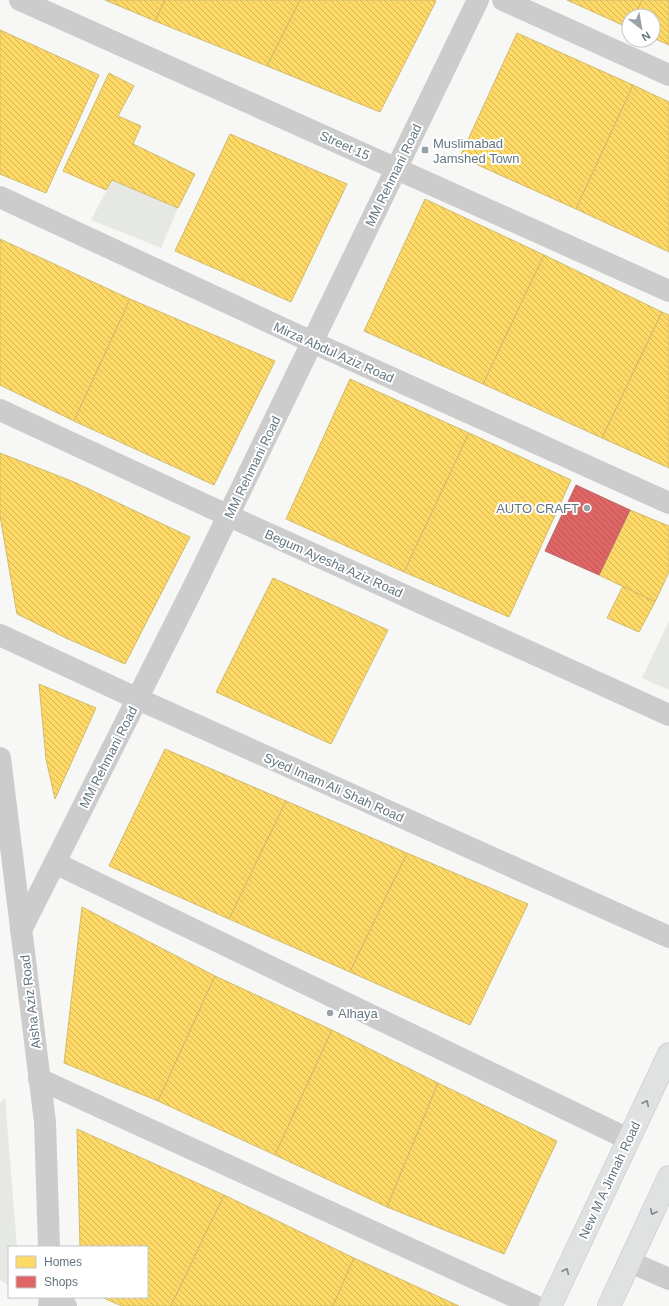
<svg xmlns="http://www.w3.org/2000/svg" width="669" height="1306" viewBox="0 0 669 1306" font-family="Helvetica,sans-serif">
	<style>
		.grass { fill: #e6e9e3 }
		.homes { fill: url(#homes-back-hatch); stroke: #d0bb6e }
		.shops { fill: url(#shops-back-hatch); stroke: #ba6b6e }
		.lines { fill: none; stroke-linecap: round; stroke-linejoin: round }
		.primary-casing { stroke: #d3d4d4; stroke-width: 24 }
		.minor { stroke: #cccccd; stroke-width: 22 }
		.tertiary { stroke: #cccccd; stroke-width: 22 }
		.primary { stroke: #e0e1e1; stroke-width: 22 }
		.oneway { stroke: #7c8b93 }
		.poi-dot { fill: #97a3a9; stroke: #fff; stroke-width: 1.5 }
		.labels { text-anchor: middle; stroke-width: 4; stroke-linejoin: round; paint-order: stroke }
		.poi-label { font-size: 13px; fill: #637680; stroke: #fff; text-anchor: start }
		.street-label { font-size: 13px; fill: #637680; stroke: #fff }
	</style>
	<defs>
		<pattern id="homes-back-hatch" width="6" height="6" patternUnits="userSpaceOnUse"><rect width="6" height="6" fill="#ffd966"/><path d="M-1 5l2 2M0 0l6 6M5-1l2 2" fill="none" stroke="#d2b559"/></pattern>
		<pattern id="shops-back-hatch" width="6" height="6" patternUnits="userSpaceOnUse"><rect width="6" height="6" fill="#e06666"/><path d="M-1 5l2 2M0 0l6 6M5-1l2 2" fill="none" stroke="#b95959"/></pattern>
	</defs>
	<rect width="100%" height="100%" fill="#f7f7f6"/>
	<g class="grass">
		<path d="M112,180l66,28 -17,40 -70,-28z"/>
		<path d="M669,621v69l-27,-12z"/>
		<path d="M5,1098l12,149h-8v39l-9,-6v-177z"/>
	</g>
	<g class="homes">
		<path d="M105,0h60l-10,21z"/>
		<path d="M165,0h135l-33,66 -112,-45z"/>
		<path d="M300,0h133l3,1 -56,111 -113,-46z"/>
		<path d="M567,0h75l-7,16h-6v12z"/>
		<path d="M642,0h27v45l-16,-7v-22h-18z"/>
		<path d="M0,30l99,45 -53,118 -46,-19z"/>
		<path d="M517,33l116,52 -57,124 -116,-52z"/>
		<path d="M109,73l25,13 -16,30 23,10 -8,18 62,30 -17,34 -66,-28 -6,10 -43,-19z"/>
		<path d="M633,85l36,17v150l-93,-43z"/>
		<path d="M230,134l117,50 -56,118 -116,-51z"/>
		<path d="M425,199l119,56 -61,129 -119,-53z"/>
		<path d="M0,239l130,60 -56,122 -74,-36z"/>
		<path d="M544,255l118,57 -60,126 -119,-54z"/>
		<path d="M130,299l145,62 -61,124 -140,-64z"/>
		<path d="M662,312l7,3v153l-67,-30z"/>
		<path d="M350,379l119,54 -65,139 -118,-53z"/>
		<path d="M469,433l102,47 -62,137 -105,-45z"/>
		<path d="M0,453l74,29 116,55 -65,127 -59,-26 -49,-24 -17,-98z"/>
		<path d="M630,510l39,16v46l-14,30 -56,-27z"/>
		<path d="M273,578l115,52 -57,114 -115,-52z"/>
		<path d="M623,586l32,16 -16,30 -32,-14z"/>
		<path d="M39,684l57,24 -41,91 -9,-40z"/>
		<path d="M165,749l121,52 -57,118 -120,-53z"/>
		<path d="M286,801l121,52 -57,119 -121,-53z"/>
		<path d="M407,853l121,51 -58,121 -120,-53z"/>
		<path d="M82,907l133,69 -57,125 -94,-38z"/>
		<path d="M215,976l117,54 -57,125 -117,-54z"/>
		<path d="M332,1030l106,53 -51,124 -112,-52z"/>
		<path d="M438,1083l119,58 -53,113 -117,-47z"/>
		<path d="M77,1129l147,66 -53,111h-49l-21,-9h46v-50h-67z"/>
		<path d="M224,1195l130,63 -21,48h-162z"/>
		<path d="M354,1258l105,48h-126z"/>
	</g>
	<path class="shops" d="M576,485l54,25 -31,65 -54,-24z"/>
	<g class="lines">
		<defs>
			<g id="primary">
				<path d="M550,1306l119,-252"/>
				<path d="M609,1306l60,-129"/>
			</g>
		</defs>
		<use href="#primary" class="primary-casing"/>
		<g class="minor">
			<path d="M20,0l649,291"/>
			<path d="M503,0l166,75"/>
			<path d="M0,197l312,145 357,161"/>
			<path d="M0,410l229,106 440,199"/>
			<path d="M0,635l138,64 531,238"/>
			<path d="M55,863l573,276"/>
			<path d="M21,930l175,-348 282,-582"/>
			<path d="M39,1079l496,227"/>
			<path d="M630,1262l39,17"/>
			<path d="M50,1298l16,8"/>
		</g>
		<g class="tertiary">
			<path d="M0,758l45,364 4,125"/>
			<path d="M49,1306l1,-9"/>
		</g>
		<use href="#primary" class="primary"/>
	</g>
	<defs><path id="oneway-chevron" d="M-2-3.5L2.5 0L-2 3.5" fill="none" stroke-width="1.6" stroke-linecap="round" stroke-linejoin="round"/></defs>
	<g class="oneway">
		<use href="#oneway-chevron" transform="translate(646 1103) rotate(-64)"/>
		<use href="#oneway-chevron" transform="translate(653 1212) rotate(115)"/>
		<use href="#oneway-chevron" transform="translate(566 1271) rotate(-65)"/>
	</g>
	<g class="poi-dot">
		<rect x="421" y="146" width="8" height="8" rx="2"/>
		<circle cx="587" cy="508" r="4"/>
		<circle cx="330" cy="1013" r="4"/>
	</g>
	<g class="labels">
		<g class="poi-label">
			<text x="433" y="148">Muslimabad<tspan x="433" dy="15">Jamshed Town</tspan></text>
			<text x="579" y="513" text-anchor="end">AUTO CRAFT</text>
			<text x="338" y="1018">Alhaya</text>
		</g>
		<g class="street-label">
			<text transform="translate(345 145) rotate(24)" y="5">Street 15</text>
			<text transform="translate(393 175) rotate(-64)" y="5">MM Rehmani Road</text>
			<text transform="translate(334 352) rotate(24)" y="5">Mirza Abdul Aziz Road</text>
			<text transform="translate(252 467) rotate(-64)" y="5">MM Rehmani Road</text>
			<text transform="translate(334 563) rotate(24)" y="5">Begum Ayesha Aziz Road</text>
			<text transform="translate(108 757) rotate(-63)" y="5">MM Rehmani Road</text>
			<text transform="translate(334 787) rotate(24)" y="5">Syed Imam Ali Shah Road</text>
			<text transform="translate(30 1002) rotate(-97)" y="5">Aisha Aziz Road</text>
			<text transform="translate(609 1180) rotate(-65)" y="5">New M A Jinnah Road</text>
		</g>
	</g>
	<rect x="8" y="1246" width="140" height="52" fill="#ffffff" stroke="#c1c8cc"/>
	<rect x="16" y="1256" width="20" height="12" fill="#ffd966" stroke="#c1c8cc"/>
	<text x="44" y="1266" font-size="12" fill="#637680">Homes</text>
	<rect x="16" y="1276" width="20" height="12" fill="#e06666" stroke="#c1c8cc"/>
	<text x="44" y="1286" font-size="12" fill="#637680">Shops</text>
	<g transform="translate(641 28) rotate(149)"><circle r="19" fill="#ffffff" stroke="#c1c8cc"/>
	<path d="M0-3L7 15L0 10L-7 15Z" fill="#97a3a9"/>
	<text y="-6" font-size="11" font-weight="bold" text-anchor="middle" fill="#637680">N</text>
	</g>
</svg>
